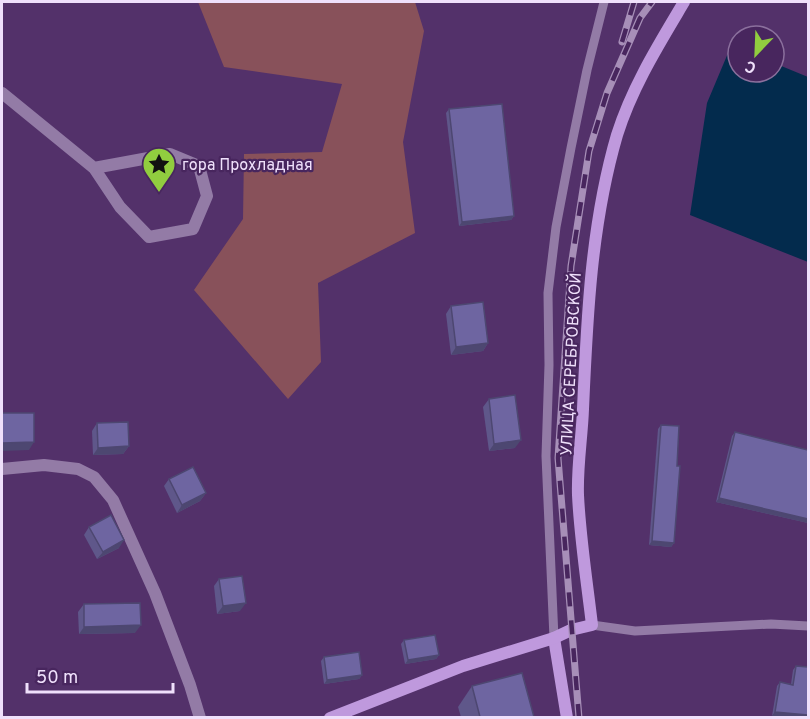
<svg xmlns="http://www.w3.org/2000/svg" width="810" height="719" viewBox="0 0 810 719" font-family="Overpass,sans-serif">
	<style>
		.green { fill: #88515a }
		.water { fill: #032b4d }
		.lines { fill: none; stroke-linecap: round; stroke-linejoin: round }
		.lane { stroke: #937ba6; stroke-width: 9 }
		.street { stroke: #937ba6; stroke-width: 12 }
		.secondary { stroke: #bf99dd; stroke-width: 12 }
		.rail-casing { stroke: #a78fb8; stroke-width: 7 }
		.rail { stroke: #48265e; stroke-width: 4.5; stroke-dasharray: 14; stroke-linecap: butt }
		.wall { fill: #5f578a }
		.shaded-wall { fill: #4d4771 }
		.building { fill: #6e65a1; stroke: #4d4771; stroke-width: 1.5 }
		.labels { text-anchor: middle; stroke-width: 4.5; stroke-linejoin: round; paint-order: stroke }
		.poi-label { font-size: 16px; fill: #efe0fb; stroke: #48265e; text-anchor: start }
		.street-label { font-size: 16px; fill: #efe0fb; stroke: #48265e }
	</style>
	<rect width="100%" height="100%" fill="#53316a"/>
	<path class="green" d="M198,2h217l9,29 -21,111 12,91 -97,50 3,79 -33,37 -94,-109 49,-71 1,-65 78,-2 20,-68 -118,-17z"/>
	<path class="water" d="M731,46l7,3v23h36v-9l34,14v185l-118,-47 17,-112z"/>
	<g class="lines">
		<g class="lane">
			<path d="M592,625l43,6 136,-7 37,2"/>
			<path d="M554,638l-8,-182 3,-91 -1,-72 8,-66 15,-79 16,-78 17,-68"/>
		</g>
		<g class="street">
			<path d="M2,93l92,75 26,39 29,30 44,-8 14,-33 -8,-30 -29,-12 -76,14"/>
			<path d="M2,469l42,-4 34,4 16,8 19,23 42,93 35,92 10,33"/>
		</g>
		<g class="secondary">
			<path d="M554,638l13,80"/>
			<path d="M330,718l133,-52 91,-28 17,-8 21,-5c-5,-43 -12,-87 -14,-130 -1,-29 4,-58 5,-86 4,-92 8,-185 34,-274 15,-48 42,-91 67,-133"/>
		</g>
		<defs>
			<g id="rail">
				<path d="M622,42l12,-40"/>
				<path d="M579,718l-21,-260 13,-192 18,-115 18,-58 33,-75 12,-16"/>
			</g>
		</defs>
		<use href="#rail" class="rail-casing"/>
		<use href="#rail" class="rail"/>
	</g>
	<g class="wall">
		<path d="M449,109l65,107 -3,4 -52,6 -13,-113z"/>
		<path d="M451,306l37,37 -5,8 -32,4 -5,-41z"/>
		<path d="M489,399l26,49 -26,3 -6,-44z"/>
		<path d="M97,423l32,23 -6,8 -30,1 -1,-24z"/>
		<path d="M661,425l13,118 -3,4 -22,-2 9,-116z"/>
		<path d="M735,432l73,18v73l-92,-21 16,-66z"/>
		<path d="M169,479l37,14 -6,8 -23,12 -13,-27z"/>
		<path d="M89,527l30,21 -22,11 -13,-24z"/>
		<path d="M219,579l21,32 -23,3 -3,-28z"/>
		<path d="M84,604l51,29 -56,1 -1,-22z"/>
		<path d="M404,640l35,15 -3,4 -31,5 -4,-20z"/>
		<path d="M324,657l38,18 -3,4 -35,5 -3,-23z"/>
		<path d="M796,666l12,1 -36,49 5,-30 3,-4 11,2 2,-14z"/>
		<path d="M472,686l62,31h-73l-3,-10z"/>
	</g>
	<g class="shaded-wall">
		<path d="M514,216l-3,4 -52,6 3,-4z"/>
		<path d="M488,343l-5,8 -32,4 5,-8z"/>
		<path d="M521,440l-6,8 -26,3 5,-7z"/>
		<path d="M34,442l-5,8 -27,1v-8z"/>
		<path d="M129,446l-6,8 -30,1 5,-7z"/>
		<path d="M206,493l-6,8 -23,12 5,-8z"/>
		<path d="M719,498l89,21v4l-92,-21z"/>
		<path d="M124,540l-5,8 -22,11 6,-7z"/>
		<path d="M652,541l22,2 -3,4 -22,-2z"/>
		<path d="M246,603l-6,8 -23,3 6,-8z"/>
		<path d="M141,625l-6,8 -56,1 5,-7z"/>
		<path d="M439,655l-3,4 -31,5 3,-4z"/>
		<path d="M362,675l-3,4 -35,5 3,-4z"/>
		<path d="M775,712l33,3v2h-18l-18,-1z"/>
	</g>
	<g class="building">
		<path d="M502,104l12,112 -52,6 -13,-113z"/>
		<path d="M483,302l5,41 -32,4 -5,-41z"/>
		<path d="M515,395l6,45 -27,4 -5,-45z"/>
		<path d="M2,413h32v29l-32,1z"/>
		<path d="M128,422l1,24 -31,2 -1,-25z"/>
		<path d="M661,425l18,1 -2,40h3l-6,77 -22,-2z"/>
		<path d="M735,432l73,18v69l-89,-21z"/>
		<path d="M193,467l13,26 -24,12 -13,-26z"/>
		<path d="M111,515l13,25 -21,12 -14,-25z"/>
		<path d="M242,576l4,27 -23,3 -4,-27z"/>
		<path d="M140,603l1,22 -57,2v-23z"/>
		<path d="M435,635l4,20 -31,5 -4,-20z"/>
		<path d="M359,652l3,23 -35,5 -3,-23z"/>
		<path d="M796,666l12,1v48l-33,-3 5,-30 13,3z"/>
		<path d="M522,673l12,44h-54l-8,-31z"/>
	</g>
	<defs>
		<symbol id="sight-pin" viewBox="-11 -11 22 30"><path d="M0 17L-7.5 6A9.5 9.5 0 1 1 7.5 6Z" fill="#91cd3f" stroke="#48265e"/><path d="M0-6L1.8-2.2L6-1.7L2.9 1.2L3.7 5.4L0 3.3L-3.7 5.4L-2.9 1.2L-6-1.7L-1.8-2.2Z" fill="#111"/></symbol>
	</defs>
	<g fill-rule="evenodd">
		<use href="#sight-pin" x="140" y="145" width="38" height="52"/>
	</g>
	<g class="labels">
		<g class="poi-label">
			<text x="182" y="170">гора Прохладная</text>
		</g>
		<g class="street-label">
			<text transform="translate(570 364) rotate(-87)" y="6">УЛИЦА СЕРЕБРОВСКОЙ</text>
		</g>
	</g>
	<rect width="810" height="719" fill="none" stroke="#efe0fb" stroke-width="6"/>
	<g transform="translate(756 54) rotate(203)"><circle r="28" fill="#48265e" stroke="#8b709d" stroke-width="1.5"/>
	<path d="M0-4.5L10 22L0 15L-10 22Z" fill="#91cd3f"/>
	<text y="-9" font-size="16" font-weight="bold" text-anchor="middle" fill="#efe0fb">С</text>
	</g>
	<path d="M27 683v9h146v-9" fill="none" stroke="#efe0fb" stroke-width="3"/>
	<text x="36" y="683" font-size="18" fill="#efe0fb" stroke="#48265e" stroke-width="4.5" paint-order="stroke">50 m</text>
</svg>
